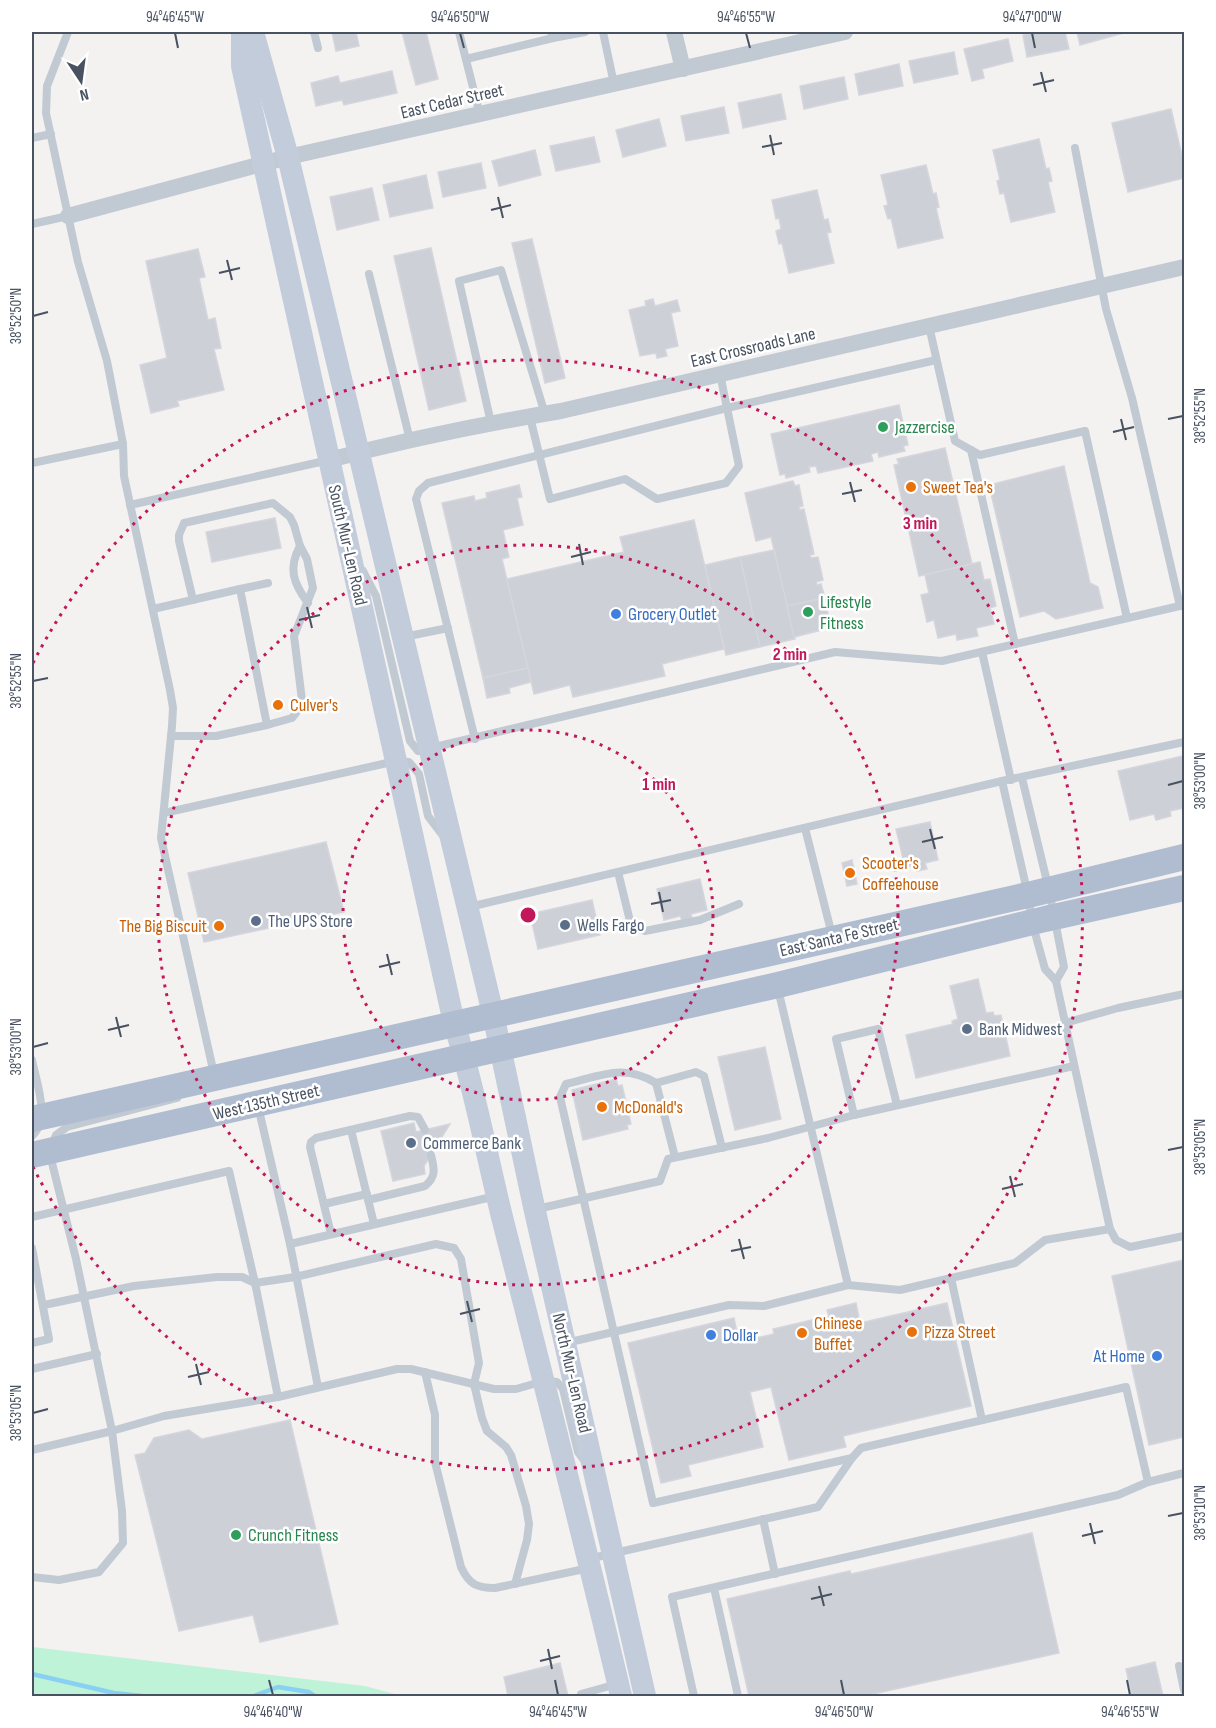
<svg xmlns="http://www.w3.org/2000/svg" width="1216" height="1728" viewBox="0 0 1216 1728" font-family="'Sofia Sans Condensed',sans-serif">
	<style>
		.green { fill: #bef3d8 }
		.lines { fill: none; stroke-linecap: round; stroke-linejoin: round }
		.stream { stroke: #89d1f2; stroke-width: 4.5 }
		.building { fill: #cdd0d6; stroke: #d5d6dd; stroke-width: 1.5 }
		.service { stroke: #c1cad3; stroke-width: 8 }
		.minor { stroke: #c1cad3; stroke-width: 16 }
		.secondary { stroke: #c3ccdb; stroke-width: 22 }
		.primary { stroke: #b0bdd1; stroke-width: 26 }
		.ticks { fill: none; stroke: #485260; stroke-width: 2 }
		.ring { fill: none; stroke: #c2185b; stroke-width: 3; stroke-dasharray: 3 6 }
		.leisure-dot { fill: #2e9e5b; stroke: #fff; stroke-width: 2 }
		.food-dot { fill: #e8710a; stroke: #fff; stroke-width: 2 }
		.shop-dot { fill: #3f7fe0; stroke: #fff; stroke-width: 2 }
		.service-dot { fill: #5c6f8a; stroke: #fff; stroke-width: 2 }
		.labels { text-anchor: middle; stroke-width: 5; stroke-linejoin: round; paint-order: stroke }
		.street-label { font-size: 18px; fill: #485260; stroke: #fff }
		.leisure-label { font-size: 18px; fill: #27864d; stroke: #fff; text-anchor: start }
		.food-label { font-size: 18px; fill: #c56008; stroke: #fff; text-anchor: start }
		.shop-label { font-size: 18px; fill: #366cbe; stroke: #fff; text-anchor: start }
		.service-label { font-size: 18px; fill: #4e5e75; stroke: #fff; text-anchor: start }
		.centre { fill: #c2185b; stroke: #fff; stroke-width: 3 }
		.ring-label { font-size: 18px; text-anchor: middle; font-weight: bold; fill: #c2185b; stroke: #fff; stroke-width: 5; stroke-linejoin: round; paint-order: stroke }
		.neatline { fill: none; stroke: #485260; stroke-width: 2 }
		.ticks-label { font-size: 15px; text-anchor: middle; fill: #485260 }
	</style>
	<rect width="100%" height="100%" fill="#f4f1f1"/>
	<path class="green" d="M32,1647l333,39 37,10h-370z"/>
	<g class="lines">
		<g class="stream">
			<path d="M32,1674l82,19 28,3"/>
			<path d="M254,1696l24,-9 31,5 6,4"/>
		</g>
	</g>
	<g class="building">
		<path d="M332,32h24l3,14 -23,5z"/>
		<path d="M402,32h24l12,47 -22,6z"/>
		<path d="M1040,32h25l4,17 -42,8 -4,-22z"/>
		<path d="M1077,32h45l1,1 -43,12z"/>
		<path d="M1008,39l5,22 -31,8 2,9 -12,3 -8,-32z"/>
		<path d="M954,52l4,22 -44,9 -5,-22z"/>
		<path d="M899,64l4,22 -44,9 -4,-21z"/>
		<path d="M392,71l5,22 -53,12 -2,-5 -26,6 -5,-23 27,-7 2,7z"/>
		<path d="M844,77l4,22 -44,10 -4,-23z"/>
		<path d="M781,94l5,25 -43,9 -5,-25z"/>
		<path d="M724,107l5,26 -43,8 -5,-25z"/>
		<path d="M1171,109l13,55v14l-56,14 -16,-69z"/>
		<path d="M659,119l7,27 -43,11 -7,-27z"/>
		<path d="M594,137l6,25 -44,9 -6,-25z"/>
		<path d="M1039,139l7,30 3,-1 3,13 -4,1 7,30 -44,10 -7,-29 -4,1 -3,-13 3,-1 -7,-30z"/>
		<path d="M535,150l6,25 -42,11 -7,-25z"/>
		<path d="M481,163l5,25 -43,9 -5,-25z"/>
		<path d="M926,165l7,29 3,-1 3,14 -3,1 7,30 -45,10 -7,-30 -3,1 -4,-13 4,-1 -7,-30z"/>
		<path d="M426,175l7,33 -43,9 -7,-32z"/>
		<path d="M372,188l7,32 -42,10 -7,-33z"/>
		<path d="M817,190l7,30 4,-1 3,13 -4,1 7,30 -45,10 -7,-30 -3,1 -3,-13 5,-2 -2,-11 -3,1 -4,-19z"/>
		<path d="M532,239l33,139 -20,5 -33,-140z"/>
		<path d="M431,248l35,153 -37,9 -35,-154z"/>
		<path d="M198,249l7,28 -6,1 9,42 7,-2 6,30 -7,1 10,41 -47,11 2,5 -28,7 -11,-48 27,-7 -21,-97z"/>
		<path d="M653,299l2,7 22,-6 3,11 -9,2 7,33 -13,3 2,7 -10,2 -1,-5 -16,3 -11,-46 17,-4 -1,-5z"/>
		<path d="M899,405l9,40 -5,1 2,5 -26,6 -1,-5 -7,2 2,7 -55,12 -2,-7 -7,1 1,5 -24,6 -1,-4 -5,1 -9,-41z"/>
		<path d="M945,448l27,116 -53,12 -25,-111 5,-1 -2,-5z"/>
		<path d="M1064,466l26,117 8,4 5,21 -47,11 -12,-8 -24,6 -31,-132z"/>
		<path d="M793,481l2,5 4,-1 4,21 -4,1 1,3 4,-1 10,45 -4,1 1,3 7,-1 5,23 -7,2 1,3 4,-1 4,14 -38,8 -16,-69 -15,4 -11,-48z"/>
		<path d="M519,485l3,12 -5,1 6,27 -20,5 6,27 -7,2 26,109 -45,10 -41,-175 32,-7 1,5 12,-3 -1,-5z"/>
		<path d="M275,518l6,30 -69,14 -6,-30z"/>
		<path d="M694,520l30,129 -62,15 3,12 -92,21 -3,-12 -36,9 -27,-115 117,-27 -4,-15z"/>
		<path d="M774,550l21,89 -35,8 -20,-90z"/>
		<path d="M740,557l20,90 -34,8 -21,-90z"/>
		<path d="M980,562l4,18 6,-1 6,27 -6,2 4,16 -18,4 2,8 -21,4 -1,-6 -18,4 -4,-18 -7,2 -6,-27 8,-2 -4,-18z"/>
		<path d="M825,598l4,21 -4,1 1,4 -5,2 1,4 -28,7 -7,-31z"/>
		<path d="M528,668l3,14 -22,6 1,5 -23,5 -4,-20z"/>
		<path d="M1183,756l1,7v45l-14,3 1,5 -15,4 -2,-6 -24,6 -12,-49z"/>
		<path d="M930,822l8,38 -13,3 2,6 -10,2 -1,-6 -11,2 -9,-38z"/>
		<path d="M326,842l18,70 -140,30 -16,-69z"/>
		<path d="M852,860l5,24 -10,2 -5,-23z"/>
		<path d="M700,879l7,31 -16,4 1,4 -10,2 -2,-4 -16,4 -7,-31z"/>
		<path d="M592,900l8,35 -62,14 -8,-35z"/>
		<path d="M978,979l8,34 7,-1 1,4 7,-1 9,41 -94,22 -10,-43 47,-11 -1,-3 6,-2 -8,-33z"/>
		<path d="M765,1047l16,72 -46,11 -17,-73z"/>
		<path d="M616,1079l2,7 4,-1 9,39 -4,1 1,4 -45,11 -11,-50z"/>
		<path d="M414,1123l2,9 34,-8 -26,42 1,8 -32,7 -12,-50z"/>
		<path d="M1184,1260v177l-35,8 -37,-169z"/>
		<path d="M856,1303l4,20 87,-20 24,103 -128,30 3,11 -57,13 -18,-73 -21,5 13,55 -75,18 3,11 -30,7 -33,-140 106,-25 5,24 35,-8 -1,-5 56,-13 -2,-6z"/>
		<path d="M290,1420l48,204 -78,18 -7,-27 -74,16 -44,-176 10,-2 9,-15 35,-8 13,9z"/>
		<path d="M1032,1533l27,120 -195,43h-115l-22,-97 123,-28 1,3z"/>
		<path d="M1155,1662l8,34h-31l-6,-27z"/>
		<path d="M560,1663l8,33h-60l-4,-19z"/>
	</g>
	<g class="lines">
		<g class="service">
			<path d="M68,32l-21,54 -1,27 32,149 29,99 16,83 1,32 46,214 3,18 -1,18 -11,112 53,236"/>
			<path d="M314,32l4,16"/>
			<path d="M459,32l21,83"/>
			<path d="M551,32l2,6 32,-6"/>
			<path d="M603,32l11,52"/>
			<path d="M466,59l87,-21"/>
			<path d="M32,138l19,-4"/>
			<path d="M1075,148l31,161 26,89 48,208"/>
			<path d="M32,224l36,-8"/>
			<path d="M369,274l41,166"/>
			<path d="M929,326l26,115 25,14 105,-24 42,187"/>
			<path d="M530,417l20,82 75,-20 32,20 69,-16 13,-17 -19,-92"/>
			<path d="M491,423l-32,-142 42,-11 44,144"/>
			<path d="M971,450l44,194"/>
			<path d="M32,463l91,-19"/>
			<path d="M130,505l199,-45"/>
			<path d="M300,546c-12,22 -7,37 8,57"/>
			<path d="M363,571l13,25 34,145 8,10 417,-99 107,9 242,-56"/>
			<path d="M240,589l28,-6"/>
			<path d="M193,600l-14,-59v-6l5,-12 89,-20 17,14 4,8 6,21 7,13 6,29 -19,48 8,64 -6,13 -4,5 -25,7"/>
			<path d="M153,609l87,-20 27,136 -51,11h-45"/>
			<path d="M404,637l44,-9"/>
			<path d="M982,652l29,128"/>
			<path d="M475,739l-59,-240 3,-8 9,-8 299,-75 209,-48"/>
			<path d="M1022,778l27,112 15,77 -8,14"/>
			<path d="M1002,781l26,114 4,27 13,47 11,12 54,248"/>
			<path d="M164,813l232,-52 13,1 10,12 9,42 16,21"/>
			<path d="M805,828l27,107"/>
			<path d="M618,872l12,49 6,7 9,3 55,-11 39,-16"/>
			<path d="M469,907l533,-126 182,-39"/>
			<path d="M778,989l70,296"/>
			<path d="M1065,1023l53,-15 66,-14"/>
			<path d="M32,1060c4,21 19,59 0,76"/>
			<path d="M656,1083c-32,-20 -56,-7 -90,1l-6,13 93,406 199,-45 9,-10 265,-61 22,95 36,-9"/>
			<path d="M177,1098l-110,29 -11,8 -7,16 27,108 36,172 52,-15 114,-19 119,-28h14l83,20h22l28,-8 13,1 6,7 15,63 6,8"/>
			<path d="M258,1106l32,138 28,143"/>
			<path d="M854,1115l-18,-76 42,-10 19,76"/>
			<path d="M351,1130l23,94"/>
			<path d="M675,1157l-19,-74 40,-11 8,4 18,72"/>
			<path d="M368,1200l57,-14c12,-10 9,-18 6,-31"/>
			<path d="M324,1204l43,-10"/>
			<path d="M537,1209l123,-28 8,-22 100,-21 86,-23 220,-49"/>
			<path d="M32,1217l197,-46 26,112"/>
			<path d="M331,1234l-21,-87 1,-5 5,-4 94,-22 8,1 7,13"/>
			<path d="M290,1244l206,-48"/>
			<path d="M32,1248l17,91 -17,4"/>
			<path d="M951,1278l31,142"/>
			<path d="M44,1305l90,-19 83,-9h25l13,6"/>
			<path d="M566,1343l163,-38 35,1 84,-21 52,5 115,-27 30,-23 65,-11 6,11 14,7 54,-11"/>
			<path d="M32,1369l65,-15"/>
			<path d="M425,1372l10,43v47l26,105c8,17 15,21 34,21l94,-20"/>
			<path d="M278,1397l-23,-114 40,-6 141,-33 18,4 7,11 18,104 -5,21 8,34 5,13 19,16 5,8 15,51 3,18 -2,16 -12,44"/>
			<path d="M32,1450l80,-19 10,80 1,32 -24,29 -40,8 -27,-3"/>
			<path d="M763,1519l12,55"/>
			<path d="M588,1559l230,-52 34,-49"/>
			<path d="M714,1588l24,108"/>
			<path d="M1179,1666l5,24"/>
			<path d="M581,1696v-2l36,-10"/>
			<path d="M694,1696l-22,-99 446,-102 30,-13"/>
		</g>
		<g class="minor">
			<path d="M674,32l9,37"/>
			<path d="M68,216l220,-59 557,-125"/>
			<path d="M329,460c77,-20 154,-36 232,-49l623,-144"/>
		</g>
		<g class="secondary">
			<path d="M242,32v34l212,957c21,66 33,135 50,202 40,157 80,314 117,471"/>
			<path d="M253,32l35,125 205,857 41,193 111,489"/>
		</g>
		<g class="primary">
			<path d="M32,1119l996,-224 156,-38"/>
			<path d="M32,1155l746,-170 267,-66 139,-31"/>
		</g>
	</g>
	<path class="ticks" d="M175,33l3,15M460,33l4,15M746,33l4,15M1032,33l3,15M1041,72l5,20M1033,85l21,-5M770,135l4,20M762,147l20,-4M498,197l5,21M491,210l20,-5M227,260l5,20M219,273l21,-5M33,316l15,-4M1121,419l5,21M1168,419l15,-3M1113,432l21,-5M850,482l5,20M842,494l20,-4M579,544l4,21M571,557l20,-5M307,607l5,21M299,620l21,-5M33,681l15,-3M1168,785l15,-4M930,829l5,20M922,842l21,-5M659,892l4,20M651,904l20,-4M387,954l5,21M379,967l21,-5M116,1017l5,20M108,1030l21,-5M33,1047l15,-4M1168,1150l15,-3M1010,1176l5,21M1002,1189l21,-5M739,1239l5,20M731,1251l20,-4M467,1301l5,21M460,1314l20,-5M196,1364l5,21M188,1377l21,-5M33,1413l15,-4M1168,1516l15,-3M1090,1523l5,21M1082,1536l21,-5M819,1586l5,20M811,1599l21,-5M548,1649l4,20M540,1661l20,-5M269,1680l4,15M555,1680l3,15M841,1680l3,15M1127,1680l3,15"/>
	<g class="ring">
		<circle cx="528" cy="915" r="185"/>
		<circle cx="528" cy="915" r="370"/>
		<path d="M33 663A555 555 0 1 1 33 1167"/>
	</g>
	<g class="leisure-dot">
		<circle cx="883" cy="427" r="6"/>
		<circle cx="808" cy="612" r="6"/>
		<circle cx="236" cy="1535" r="6"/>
	</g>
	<g class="food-dot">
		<circle cx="911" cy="487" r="6"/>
		<circle cx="278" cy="705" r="6"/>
		<circle cx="850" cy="873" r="6"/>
		<circle cx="219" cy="926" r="6"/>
		<circle cx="602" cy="1107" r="6"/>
		<circle cx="912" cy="1332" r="6"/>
		<circle cx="802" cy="1333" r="6"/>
	</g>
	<g class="shop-dot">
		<circle cx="616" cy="614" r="6"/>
		<circle cx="711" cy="1335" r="6"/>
		<circle cx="1157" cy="1356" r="6"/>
	</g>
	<g class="service-dot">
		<circle cx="256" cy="921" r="6"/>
		<circle cx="565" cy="925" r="6"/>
		<circle cx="967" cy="1029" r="6"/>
		<circle cx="411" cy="1143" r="6"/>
	</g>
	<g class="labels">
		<g class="street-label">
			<text transform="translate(452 101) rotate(-13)" y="6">East Cedar Street</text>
			<text transform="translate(753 347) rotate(-13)" y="6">East Crossroads Lane</text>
			<text transform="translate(348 545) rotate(77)" y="6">South Mur-Len Road</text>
			<text transform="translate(839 937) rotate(-13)" y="6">East Santa Fe Street</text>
			<text transform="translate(266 1102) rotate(-13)" y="6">West 135th Street</text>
			<text transform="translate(572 1373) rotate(77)" y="6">North Mur-Len Road</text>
		</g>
		<g class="leisure-label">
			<text x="895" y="433">Jazzercise</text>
			<text x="820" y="608">Lifestyle<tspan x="820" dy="21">Fitness</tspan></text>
			<text x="248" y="1541">Crunch Fitness</text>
		</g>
		<g class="food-label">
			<text x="923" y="493">Sweet Tea's</text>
			<text x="290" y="711">Culver's</text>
			<text x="862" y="869">Scooter's<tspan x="862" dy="21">Coffeehouse</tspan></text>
			<text x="207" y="932" text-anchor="end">The Big Biscuit</text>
			<text x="614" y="1113">McDonald's</text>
			<text x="814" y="1329">Chinese<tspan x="814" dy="21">Buffet</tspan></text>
			<text x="924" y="1338">Pizza Street</text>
		</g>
		<g class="shop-label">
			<text x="628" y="620">Grocery Outlet</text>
			<text x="723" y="1341">Dollar</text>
			<text x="1145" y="1362" text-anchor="end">At Home</text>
		</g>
		<g class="service-label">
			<text x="268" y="927">The UPS Store</text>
			<text x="577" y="931">Wells Fargo</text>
			<text x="979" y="1035">Bank Midwest</text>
			<text x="423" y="1149">Commerce Bank</text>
		</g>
	</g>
	<circle cx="528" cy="915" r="9" class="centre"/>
	<g class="ring-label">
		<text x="920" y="529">3 min</text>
		<text x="790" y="660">2 min</text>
		<text x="659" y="790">1 min</text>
	</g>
	<rect width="1216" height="1728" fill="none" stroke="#ffffff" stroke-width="66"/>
	<g transform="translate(81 81) rotate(167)" stroke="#ffffff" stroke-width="4.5" paint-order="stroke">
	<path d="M0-4.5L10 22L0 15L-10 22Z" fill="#485260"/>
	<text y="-9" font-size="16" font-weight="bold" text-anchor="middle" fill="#485260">N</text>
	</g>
	<rect x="33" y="33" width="1150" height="1662" class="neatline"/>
	<g class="ticks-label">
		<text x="175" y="22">94°46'45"W</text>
		<text x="460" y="22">94°46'50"W</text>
		<text x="746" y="22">94°46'55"W</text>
		<text x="1032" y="22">94°47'00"W</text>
		<text transform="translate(16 316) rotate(-90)" y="5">38°52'50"N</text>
		<text transform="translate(1200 416) rotate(-90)" y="5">38°52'55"N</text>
		<text transform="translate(16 681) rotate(-90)" y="5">38°52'55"N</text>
		<text transform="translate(1200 781) rotate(-90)" y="5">38°53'00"N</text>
		<text transform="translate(16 1047) rotate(-90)" y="5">38°53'00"N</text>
		<text transform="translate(1200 1147) rotate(-90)" y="5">38°53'05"N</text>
		<text transform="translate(16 1413) rotate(-90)" y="5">38°53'05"N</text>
		<text transform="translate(1200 1513) rotate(-90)" y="5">38°53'10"N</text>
		<text x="273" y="1717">94°46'40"W</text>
		<text x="558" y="1717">94°46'45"W</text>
		<text x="844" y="1717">94°46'50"W</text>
		<text x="1130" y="1717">94°46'55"W</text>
	</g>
</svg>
